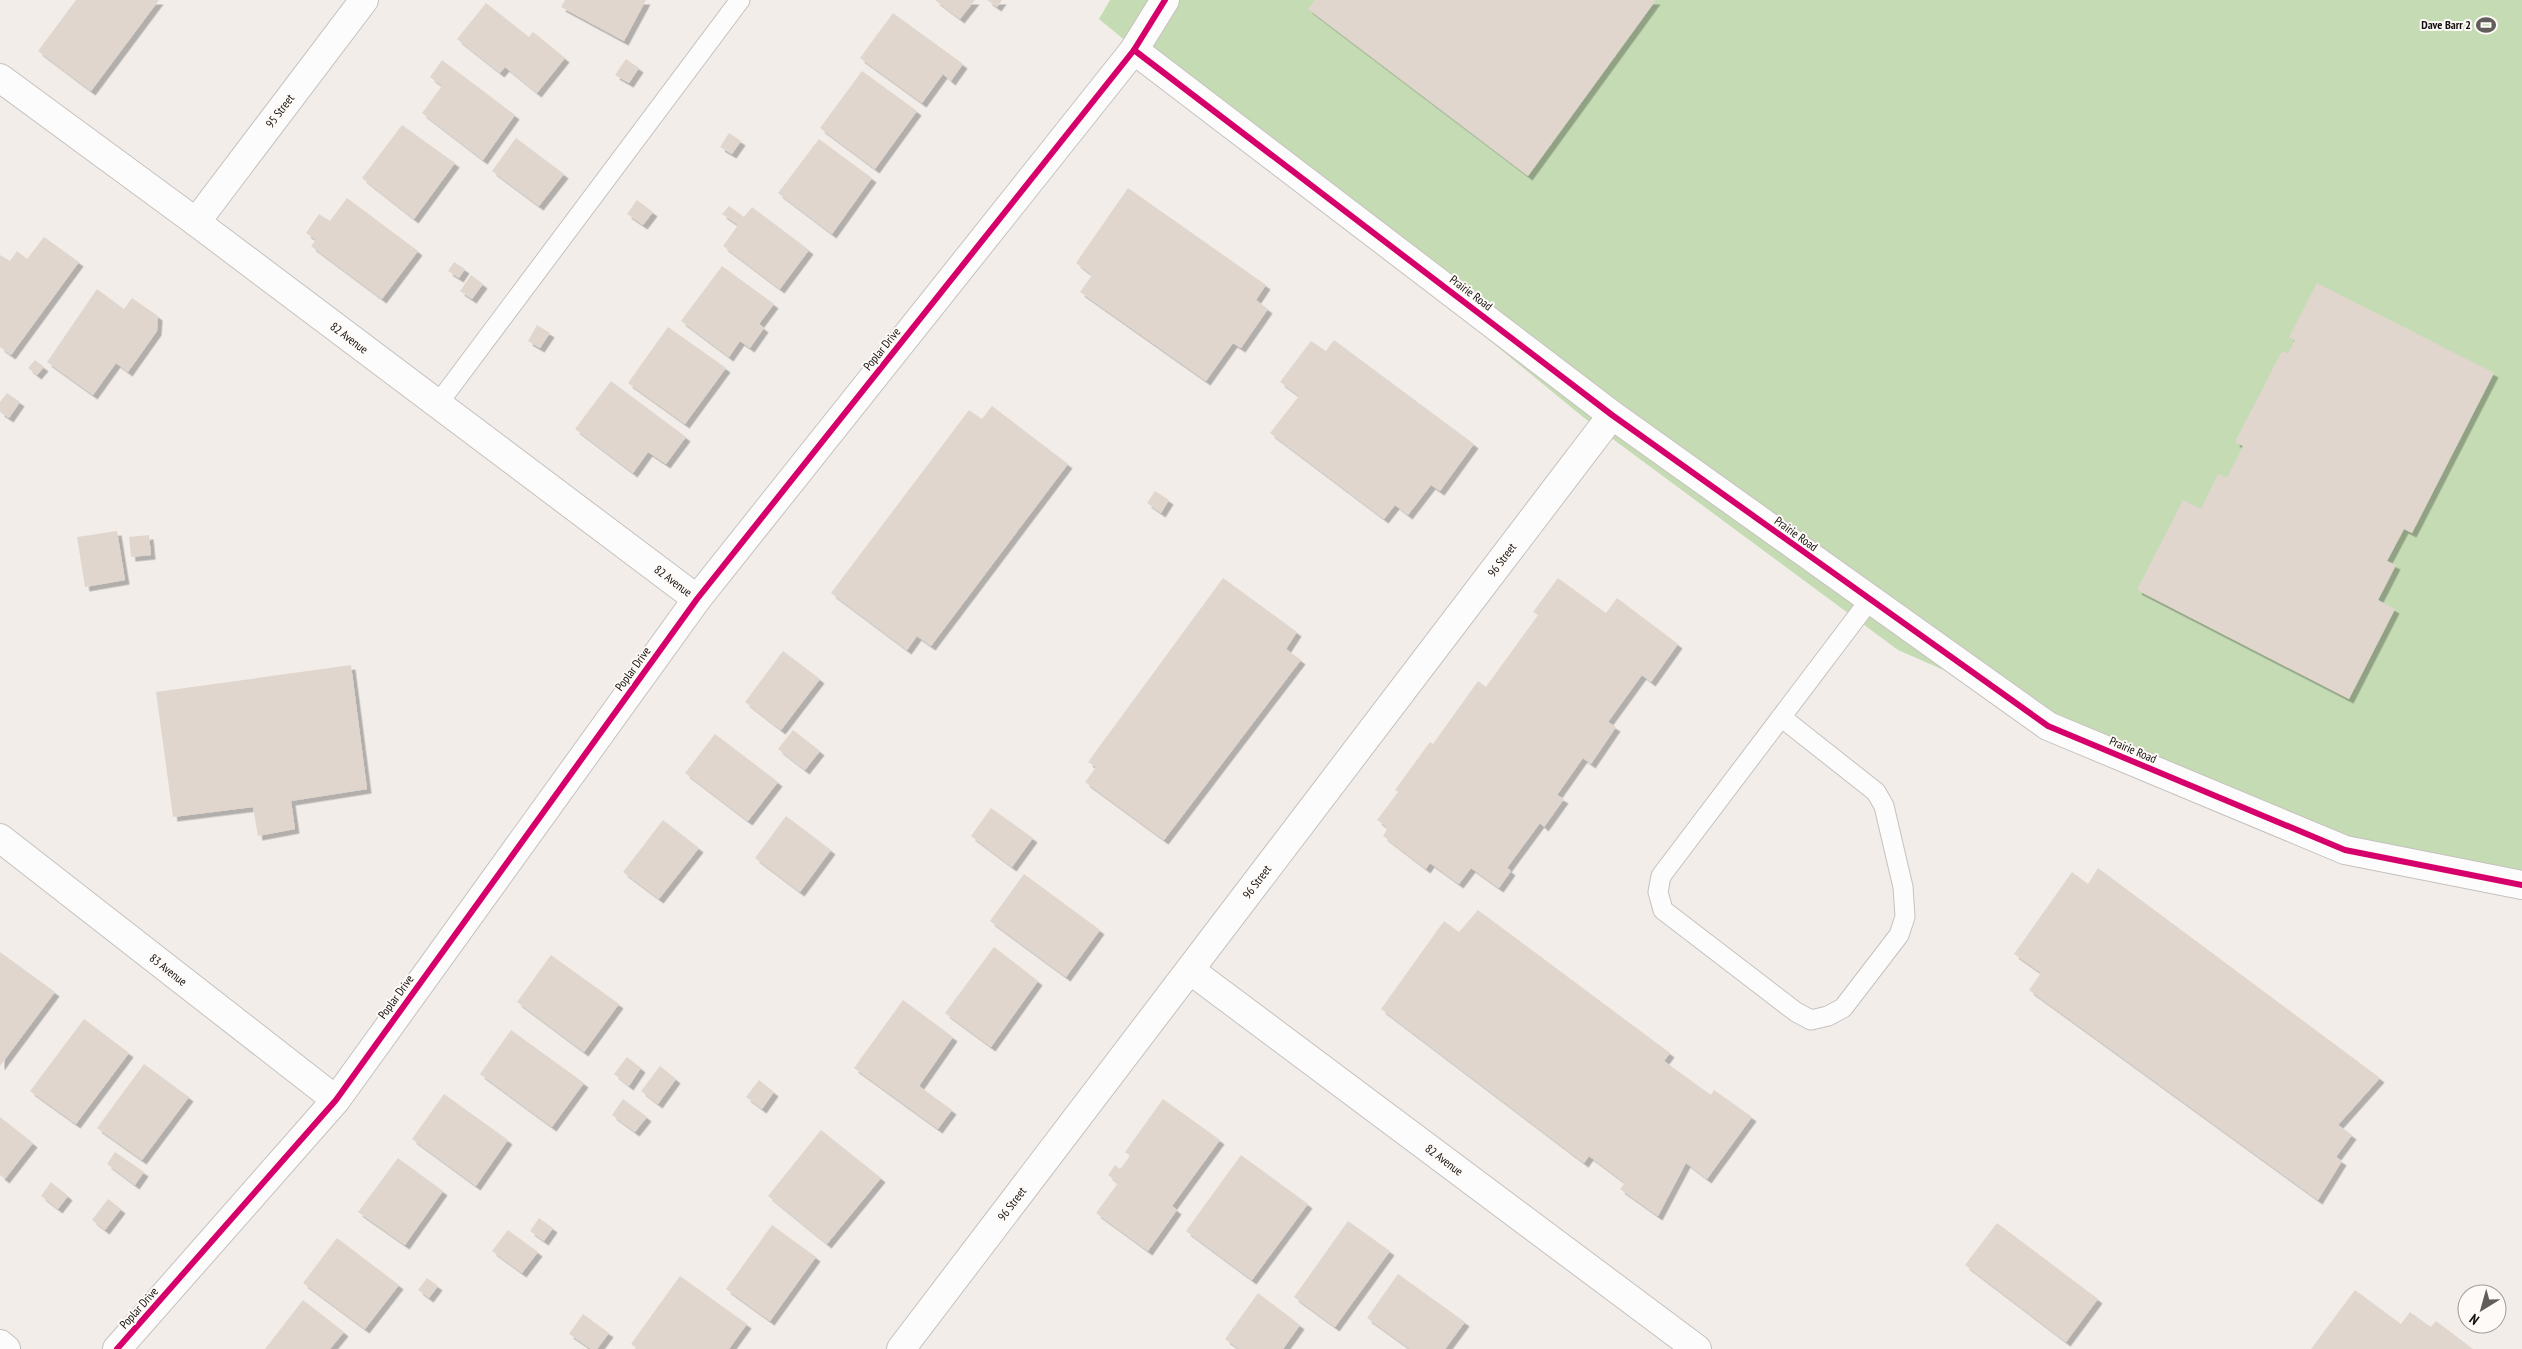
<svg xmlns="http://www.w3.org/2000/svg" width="2522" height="1349" viewBox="0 0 2522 1349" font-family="'PT Sans Narrow',sans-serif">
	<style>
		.green { fill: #c5dbb4 }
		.building { fill: #e0d6ce; filter: url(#shadow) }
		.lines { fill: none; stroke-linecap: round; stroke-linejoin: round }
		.service-casing { stroke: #c5c1be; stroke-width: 21 }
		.minor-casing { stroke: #c5c1be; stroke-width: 30 }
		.tertiary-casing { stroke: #c5c1be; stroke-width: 30 }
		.secondary-casing { stroke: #c5c1be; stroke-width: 30 }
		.service { stroke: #fdfcfc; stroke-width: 19 }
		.minor { stroke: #fdfcfc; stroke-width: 28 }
		.tertiary { stroke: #fdfcfc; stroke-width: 28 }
		.secondary { stroke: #fdfcfc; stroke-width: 28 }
		.cycleway-casing { stroke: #fefaf7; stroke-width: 9 }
		.cycleway { stroke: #d6006c; stroke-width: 6 }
		.labels { text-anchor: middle; stroke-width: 4; stroke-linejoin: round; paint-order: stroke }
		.poi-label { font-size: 12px; font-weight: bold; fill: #13100d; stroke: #fefaf7; text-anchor: end }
		.street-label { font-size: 12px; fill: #13100d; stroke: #fefaf7 }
	</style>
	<defs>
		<filter id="shadow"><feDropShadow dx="4.5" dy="4.5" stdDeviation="0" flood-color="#0004"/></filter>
	</defs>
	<rect width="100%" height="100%" fill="#f2ede9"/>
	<path class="green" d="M1110,0h1412v886l-236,-66 -388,-170 -315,-233 -484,-398z"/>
	<g class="building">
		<path d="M76,0h83l-68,91 -53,-40z"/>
		<path d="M565,0h81l-22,41 -63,-34z"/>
		<path d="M935,0h40l-15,19z"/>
		<path d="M987,0h15l-5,7z"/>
		<path d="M1315,0h341l-128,176 -220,-167z"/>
		<path d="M486,3l43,34 4,-5 32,26 -28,35 -32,-26 -5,6 -43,-34z"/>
		<path d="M893,13l70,51 -12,17 -8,-7 -21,29 -62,-45z"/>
		<path d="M626,59l13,9 -10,15 -14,-8z"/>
		<path d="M442,60l73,55 -32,45 -61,-47 20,-27 -12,-9z"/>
		<path d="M862,71l55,40 -42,58 -55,-41z"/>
		<path d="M402,125l53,38 -41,56 -52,-41z"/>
		<path d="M729,133l12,8 -9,13 -12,-7z"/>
		<path d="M516,138l48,36 -25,32 -47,-35z"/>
		<path d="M819,139l53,39 -40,56 -54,-41z"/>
		<path d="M1128,188l138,97 -10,15 12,9 -27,39 -8,-5 -27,38 -126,-89 12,-17 -16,-12z"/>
		<path d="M347,198l71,53 -36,48 -71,-53 5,-6 -10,-7 13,-19 11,7z"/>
		<path d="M637,200l16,12 -10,13 -16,-11z"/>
		<path d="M729,206l15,11 8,-10 57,43 -29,39 -57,-43 15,-21 -16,-11z"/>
		<path d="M44,237l35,25 -68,93 -11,-8v-92l10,6 7,-10 10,8z"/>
		<path d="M454,262l11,7 -6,9 -11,-7z"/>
		<path d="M722,266l52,38 -15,20 5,4 -14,20 -10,-7 -11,16 -48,-36z"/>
		<path d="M471,275l12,9 -11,15 -12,-8z"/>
		<path d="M2317,283l177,90 -82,160 -8,-4 -17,32 9,4 -18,35 17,9 -46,90 -212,-109 46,-90 18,9 17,-35 9,4 16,-32 -8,-4 47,-91 6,3 7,-14 -6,-3z"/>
		<path d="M97,289l27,20 8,-11 26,18 -1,15 -29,41 -12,-9 -23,32 -46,-33z"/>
		<path d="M537,325l13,8 -10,15 -12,-7z"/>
		<path d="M668,327l58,41 -41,56 -57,-41z"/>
		<path d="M1334,340l140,104 -34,47 -9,-6 -23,30 -13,-10 -11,14 -114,-86 29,-37 -19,-14 31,-41 15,10z"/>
		<path d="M35,360l9,7 -7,8 -9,-7z"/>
		<path d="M611,381l75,56 -20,27 -18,-12 -15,21 -58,-44z"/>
		<path d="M7,393l13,9 -11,16 -9,-6v-10z"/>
		<path d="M992,406l76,58 -137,182 -14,-10 -10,14 -76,-57 138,-183 13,9z"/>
		<path d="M1155,491l14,9 -8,13 -14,-10z"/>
		<path d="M117,531l8,49 -40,7 -8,-50z"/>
		<path d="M149,535l2,20 -20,2 -2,-20z"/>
		<path d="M1223,578l74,54 -11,17 15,11 -137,180 -79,-58 11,-15 -8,-5z"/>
		<path d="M1558,578l48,35 11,-15 61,46 -27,38 -9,-7 -34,47 8,5 -25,37 -8,-6 -26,37 7,4 -20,28 -4,-4 -33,45 4,3 -12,17 -28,-20 -12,16 -29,-21 -4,6 -43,-33 5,-8 -11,-8 21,-28 -3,-2 35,-48 3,2 45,-63 8,6 52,-72 -5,-3z"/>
		<path d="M783,651l37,28 -39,51 -36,-28z"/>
		<path d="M351,665l16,124 -76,12 4,28 -37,7 -5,-29 -80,10 -17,-125z"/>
		<path d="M793,730l27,21 -15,19 -27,-21z"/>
		<path d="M715,734l63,48 -30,39 -63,-48z"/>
		<path d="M991,808l42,30 -21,29 -41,-31z"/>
		<path d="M786,816l45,34 -31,42 -45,-34z"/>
		<path d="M663,820l36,28 -40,51 -36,-27z"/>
		<path d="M2098,868l282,210 -42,47 14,10 -16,22 6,4 -24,39 -289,-210 12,-17 -27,-19 58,-82 16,12z"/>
		<path d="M1024,874l76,56 -34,47 -76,-56z"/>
		<path d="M1478,910l192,143 -6,8 47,34 3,-5 38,27 -45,62 -21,-16 -28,53 -38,-27 5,-6 -36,-27 -5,7 -203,-154 63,-88 15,11z"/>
		<path d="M994,947l44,34 -47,66 -46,-34z"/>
		<path d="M0,952l55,40 -55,74z"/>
		<path d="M551,955l68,49 -35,48 -67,-50z"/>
		<path d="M903,1000l50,37 -34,49 33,24 -14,19 -84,-61z"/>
		<path d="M84,1019l45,34 -53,71 -46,-33z"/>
		<path d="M511,1030l73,53 -32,44 -72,-53z"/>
		<path d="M627,1057l14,11 -12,18 -15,-12z"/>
		<path d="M144,1064l45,33 -47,63 -45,-32z"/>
		<path d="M660,1066l16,13 -18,25 -17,-13z"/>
		<path d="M759,1080l15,12 -12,17 -16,-12z"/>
		<path d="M444,1094l64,46 -32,46 -64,-47z"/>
		<path d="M623,1099l24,18 -12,15 -23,-17z"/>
		<path d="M1163,1099l57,41 -48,66 5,4 -29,41 -52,-38 22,-30 -10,-8 7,-10 5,4 10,-13 -5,-4z"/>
		<path d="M0,1117l33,26 -28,36 -5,-4z"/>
		<path d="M821,1130l60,48 -54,66 -59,-48z"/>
		<path d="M115,1152l29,20 -9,13 -28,-21z"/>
		<path d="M1241,1155l67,49 -56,76 -66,-49z"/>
		<path d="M398,1158l45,33 -38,54 -47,-33z"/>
		<path d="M51,1182l17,14 -10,13 -17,-13z"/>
		<path d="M108,1199l13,10 -16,21 -13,-10z"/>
		<path d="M539,1218l14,10 -9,13 -14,-10z"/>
		<path d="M1348,1221l42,30 -55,76 -41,-30z"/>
		<path d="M1997,1223l101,76 -32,43 -101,-77z"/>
		<path d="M772,1225l44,32 -46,64 -44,-32z"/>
		<path d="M508,1230l30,22 -16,21 -30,-22z"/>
		<path d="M337,1238l62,47 -34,44 -62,-46z"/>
		<path d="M1398,1274l67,48 -20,27h-35l-43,-31z"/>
		<path d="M680,1276l67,48 -18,25h-91l-7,-5z"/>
		<path d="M427,1278l11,8 -9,12 -11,-8z"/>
		<path d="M2355,1290l46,34 9,-12 21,15 5,-6 37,28h-162z"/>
		<path d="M1258,1293l42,32 -17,24h-44l-14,-10z"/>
		<path d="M303,1300l41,32 -14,17h-65z"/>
		<path d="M583,1314l26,19 -12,16h-6l-22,-15z"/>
	</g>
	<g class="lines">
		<defs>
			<g id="service">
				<path d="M437,405l303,-405"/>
				<path d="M1781,717l95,75 8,14 19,81 2,30 -6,18 -56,73 -15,8 -17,4 -15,-8 -133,-102 -5,-18 3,-16 208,-275"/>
			</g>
			<g id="minor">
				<path d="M0,78l196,144 501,377"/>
				<path d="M196,222l168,-222"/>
				<path d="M0,838l336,262"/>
				<path d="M1190,970l507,379"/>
				<path d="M901,1349l711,-934"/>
			</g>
			<g id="tertiary">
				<path d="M1134,50l478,365 436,311 297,124 177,35"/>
				<path d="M117,1349l219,-249 361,-501 437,-549 31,-50"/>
			</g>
			<path id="secondary" d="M0,1344l6,5"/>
		</defs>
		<use href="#service" class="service-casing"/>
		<use href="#minor" class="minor-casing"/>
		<use href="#tertiary" class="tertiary-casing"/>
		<use href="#secondary" class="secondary-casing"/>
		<use href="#service" class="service"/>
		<use href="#minor" class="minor"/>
		<use href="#tertiary" class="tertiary"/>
		<use href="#secondary" class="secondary"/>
		<defs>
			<g id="cycleway">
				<path d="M1134,50l478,365 436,311 297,124 177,35"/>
				<path d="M117,1349l219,-249 361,-501 437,-549 31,-50"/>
			</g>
		</defs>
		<use href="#cycleway" class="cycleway-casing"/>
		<use href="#cycleway" class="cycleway"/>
	</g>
	<defs>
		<symbol id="stadium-bare" viewBox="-9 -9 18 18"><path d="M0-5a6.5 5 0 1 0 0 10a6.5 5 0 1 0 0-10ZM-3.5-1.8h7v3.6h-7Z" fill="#615d5a" stroke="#fefaf7" stroke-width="2.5" paint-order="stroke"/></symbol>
	</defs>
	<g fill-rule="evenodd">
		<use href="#stadium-bare" x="2472" y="11" width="28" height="28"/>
	</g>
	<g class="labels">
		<g class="poi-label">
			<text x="2471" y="29">Dave Barr 2</text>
		</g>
		<g class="street-label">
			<text transform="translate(280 111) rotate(-53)" y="4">95 Street</text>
			<text transform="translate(1471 293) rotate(37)" y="4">Prairie Road</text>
			<text transform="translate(349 338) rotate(37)" y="4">82 Avenue</text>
			<text transform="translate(882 349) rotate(-51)" y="4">Poplar Drive</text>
			<text transform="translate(1796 534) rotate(36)" y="4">Prairie Road</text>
			<text transform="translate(1502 560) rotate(-53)" y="4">96 Street</text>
			<text transform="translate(673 581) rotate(37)" y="4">82 Avenue</text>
			<text transform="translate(633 669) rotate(-54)" y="4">Poplar Drive</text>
			<text transform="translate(2133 750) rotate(23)" y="4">Prairie Road</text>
			<text transform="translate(1257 882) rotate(-53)" y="4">96 Street</text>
			<text transform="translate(168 970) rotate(38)" y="4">83 Avenue</text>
			<text transform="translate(396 997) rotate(-54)" y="4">Poplar Drive</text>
			<text transform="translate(1444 1160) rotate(37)" y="4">82 Avenue</text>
			<text transform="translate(1012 1204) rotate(-53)" y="4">96 Street</text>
			<text transform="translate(139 1308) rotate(-48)" y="4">Poplar Drive</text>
		</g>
	</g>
	<g transform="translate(2482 1309) rotate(217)"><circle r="24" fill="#fefaf7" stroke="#a09c99"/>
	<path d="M0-4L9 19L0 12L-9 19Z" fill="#615d5a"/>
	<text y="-8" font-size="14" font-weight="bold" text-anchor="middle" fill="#13100d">N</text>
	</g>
</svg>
